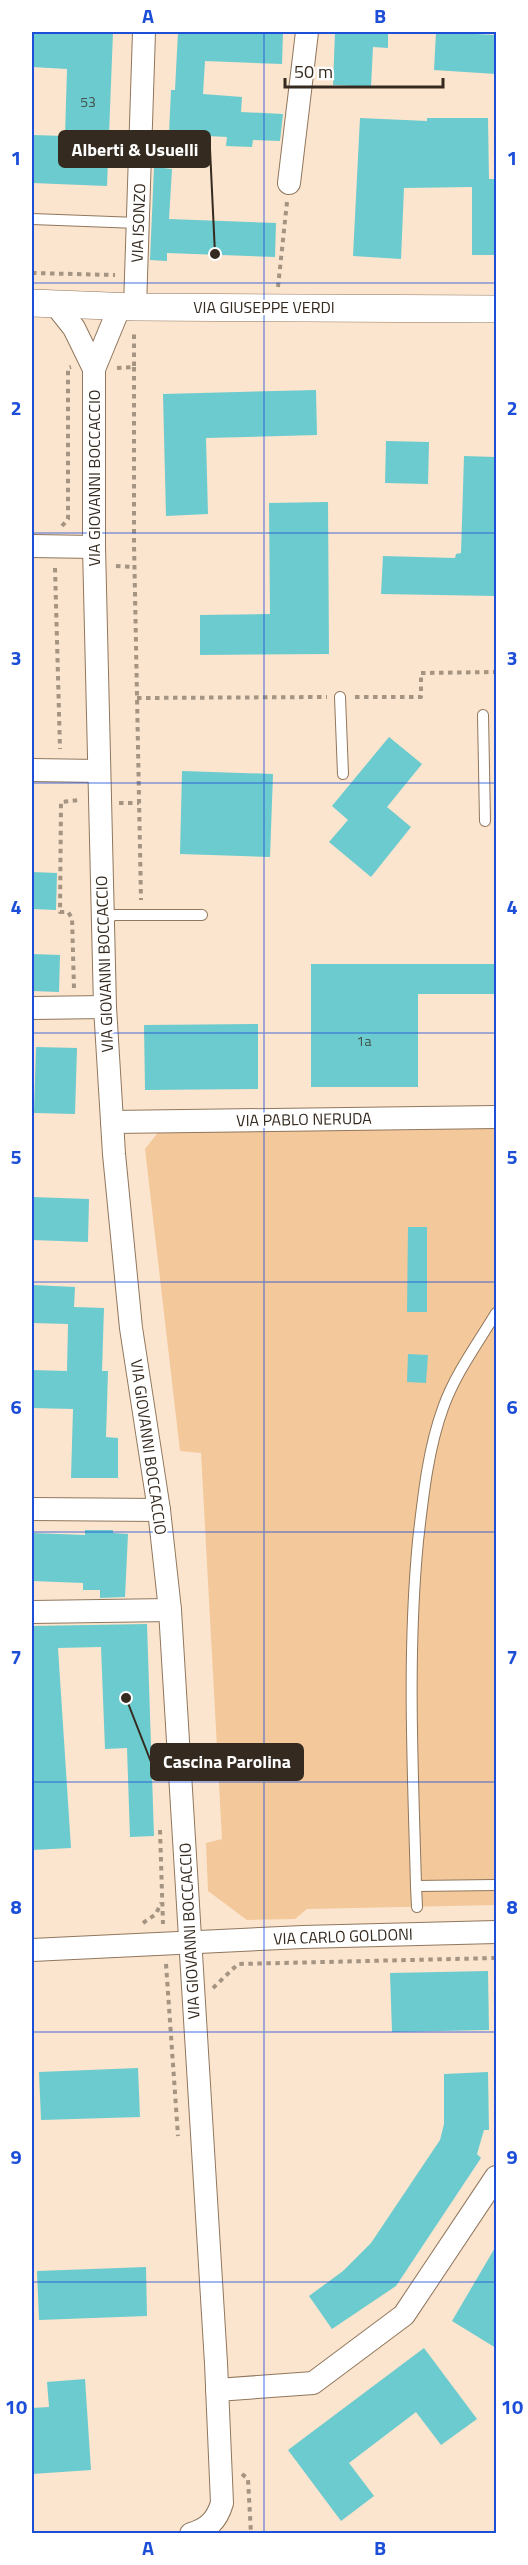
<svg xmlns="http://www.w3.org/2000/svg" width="528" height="2565" viewBox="0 0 528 2565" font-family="'Titillium Web',sans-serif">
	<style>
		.green { fill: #f3c89b }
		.building { fill: #6ccbce }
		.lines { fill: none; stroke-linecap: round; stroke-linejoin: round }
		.service-casing { stroke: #90775d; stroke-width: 12 }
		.minor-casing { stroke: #90775d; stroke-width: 24 }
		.tertiary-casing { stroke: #90775d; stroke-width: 28 }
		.path { stroke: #a59482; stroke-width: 4; stroke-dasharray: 4.5 4.5; stroke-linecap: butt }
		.service { stroke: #fff; stroke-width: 10 }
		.minor { stroke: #fff; stroke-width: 22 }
		.tertiary { stroke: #fff; stroke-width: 27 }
		.grid { fill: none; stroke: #1d4ed8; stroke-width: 1.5; stroke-opacity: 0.55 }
		.labels { text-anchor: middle; stroke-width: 4.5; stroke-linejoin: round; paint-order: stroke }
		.number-label { font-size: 14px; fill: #43524b }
		.street-label { font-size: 16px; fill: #352a1f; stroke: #fff }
		.leader { fill: none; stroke: #352a1f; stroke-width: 2 }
		.callout-dot { fill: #352a1f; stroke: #fff; stroke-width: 2 }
		.callout { fill: #352a1f; stroke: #352a1f; stroke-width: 2 }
		.callout-label { font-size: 18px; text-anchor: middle; font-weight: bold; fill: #fff }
		.neatline { fill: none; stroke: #1d4ed8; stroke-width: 2 }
		.grid-label { font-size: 20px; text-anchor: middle; font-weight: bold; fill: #1d4ed8 }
	</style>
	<rect width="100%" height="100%" fill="#fbe5ce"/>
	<path class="green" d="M496,1126v779l-189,4 -12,10 -48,1 -39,-29 -2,-48 16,-4 -21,-386 -21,-2 -35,-302 15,-19z"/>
	<g class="building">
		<path d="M32,32h81l-6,154 -75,-3v-48l33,1 2,-67 -35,-2z"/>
		<path d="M178,32h105l-1,32 -77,-3 -2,33 39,3 -1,15 42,2 -3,27 -27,-1 -1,7 -26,-1 1,-9 -58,-3 2,-44h4z"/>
		<path d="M335,32h53v16l-15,-1 -2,40 -38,-2z"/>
		<path d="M436,32l60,3v39l-62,-4z"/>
		<path d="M360,118l67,3v-3h61l1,61h7v76h-24v-68l-68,1 -3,71 -48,-3z"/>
		<path d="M154,167l18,2 -3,50 107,4 -1,34 -108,-4v8l-17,-1z"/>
		<path d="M316,390l1,45 -111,3 2,76 -42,2 -3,-122z"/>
		<path d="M386,441l43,1 -1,42 -43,-1z"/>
		<path d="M464,456l32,1v139l-115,-2 2,-38 72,2 1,-4 5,-1z"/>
		<path d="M328,502l1,152 -129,1v-40l70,-1 -1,-111z"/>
		<path d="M389,737l33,27 -35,43 24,20 -40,50 -42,-35 19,-22 -16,-14z"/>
		<path d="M182,771l91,3 -3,83 -90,-3z"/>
		<path d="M32,872l25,1 -1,37 -24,-1z"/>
		<path d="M32,954l28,1 -1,37 -27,-1z"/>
		<path d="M311,964h185v30h-78v93h-107z"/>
		<path d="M258,1024v65l-113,1 -1,-65z"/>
		<path d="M36,1047l41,1 -2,66 -41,-1z"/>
		<path d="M32,1197l57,2 -1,43 -56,-2z"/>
		<path d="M408,1227h19v85h-20z"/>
		<path d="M33,1285l42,2 -1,20 30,1 -2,63h6l-2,66 12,1v40h-47l2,-69 -41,-1v-38l35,1 1,-47 -36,-1z"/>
		<path d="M408,1354l20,1 -2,28 -19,-1z"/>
		<path d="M85,1530h28v3l15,1 -3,63 -25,1v-8h-17v-7l-51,-2v-48l53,2z"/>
		<path d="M147,1624l7,212 -24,1 -3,-89 -22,1 -4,-102 -43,1 13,200 -39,2v-224z"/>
		<path d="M488,1971l1,59 -97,2 -2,-59z"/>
		<path d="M138,2068l2,49 -99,3 -2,-48z"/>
		<path d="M488,2072l1,58h-5l-7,24 4,4 -85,128 -64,43 -23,-33 34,-25 28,-28 69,-103 4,-16v-50z"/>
		<path d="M496,2246v102l-44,-27z"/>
		<path d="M146,2267l1,49 -108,4 -2,-49z"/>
		<path d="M424,2348l53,71 -36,26 -25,-33 -67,51 25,33 -33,25 -53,-71z"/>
		<path d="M85,2379l6,91 -59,4v-66l17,-1 -2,-25z"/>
	</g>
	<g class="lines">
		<defs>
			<g id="service">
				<path d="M32,219l106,4"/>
				<path d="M340,697l3,77"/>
				<path d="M483,715l2,106"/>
				<path d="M102,919l13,-4h87"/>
				<path d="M496,1313c-18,30 -41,61 -53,95 -15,41 -20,89 -25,133 -11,115 -5,230 -2,345l80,-1"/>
				<path d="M416,1886l1,21"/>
			</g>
			<g id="minor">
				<path d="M289,183l18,-151"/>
				<path d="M55,304l19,24 20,41"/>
				<path d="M120,306l-26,63v178l11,460 9,147 17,174 28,182 11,100 46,753 6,140c-5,17 -14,26 -31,31"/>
				<path d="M135,307l9,-275"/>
				<path d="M32,546l62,1"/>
				<path d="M32,770l67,1"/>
				<path d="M32,1008l73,-1"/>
				<path d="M112,1122l384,-5"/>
				<path d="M32,1509l127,1"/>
				<path d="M32,1612l138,-2"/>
				<path d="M32,1950l271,-13 193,-5"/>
				<path d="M217,2390l96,-7 91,-68 92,-138"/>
			</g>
			<path id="tertiary" d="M32,303l103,4 361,2"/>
		</defs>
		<use href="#service" class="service-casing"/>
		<use href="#minor" class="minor-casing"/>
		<use href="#tertiary" class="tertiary-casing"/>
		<g class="path">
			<path d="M32,273l83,2"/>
			<path d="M278,287l9,-85"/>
			<path d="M134,367v176l7,357"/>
			<path d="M117,368l17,-1v-36"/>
			<path d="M62,526l6,-7v-151l3,-1"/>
			<path d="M116,566l19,1"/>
			<path d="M55,568l5,181"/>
			<path d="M355,697h66v-24l75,-1"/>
			<path d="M137,698l190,-1"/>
			<path d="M119,803h20"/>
			<path d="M74,988l-2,-70 -4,-6h-8l1,-110 18,-2"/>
			<path d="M160,1830l3,94"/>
			<path d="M143,1923l13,-9 5,-11"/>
			<path d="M166,1964l12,172"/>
			<path d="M213,1988l25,-24 258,-6"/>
			<path d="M242,2474l6,5 3,55"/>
		</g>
		<use href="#service" class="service"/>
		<use href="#minor" class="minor"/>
		<use href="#tertiary" class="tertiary"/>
	</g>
	<path class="grid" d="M264,32v2502M32,283h464M32,533h464M32,783h464M32,1033h464M32,1282h464M32,1532h464M32,1782h464M32,2032h464M32,2282h464"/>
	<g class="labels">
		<g class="number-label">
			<text x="88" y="107">53</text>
			<text x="364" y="1046">1a</text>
		</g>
		<g class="street-label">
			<text transform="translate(138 223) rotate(-88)" y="6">VIA ISONZO</text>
			<text x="264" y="313">VIA GIUSEPPE VERDI</text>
			<text transform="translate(94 478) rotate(-90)" y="6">VIA GIOVANNI BOCCACCIO</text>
			<text transform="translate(104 964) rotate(-92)" y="6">VIA GIOVANNI BOCCACCIO</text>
			<text transform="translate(304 1119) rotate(-1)" y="6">VIA PABLO NERUDA</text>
			<text transform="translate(149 1447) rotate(82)" y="6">VIA GIOVANNI BOCCACCIO</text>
			<text transform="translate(189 1931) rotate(-93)" y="6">VIA GIOVANNI BOCCACCIO</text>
			<text transform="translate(343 1936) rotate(-2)" y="6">VIA CARLO GOLDONI</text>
		</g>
	</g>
	<path class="leader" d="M215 254L210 149M126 1698L151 1762"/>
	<g class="callout-dot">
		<circle cx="215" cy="254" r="6"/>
		<circle cx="126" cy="1698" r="6"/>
	</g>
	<g class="callout">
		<rect x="59" y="131" width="151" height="36" rx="6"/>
		<rect x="151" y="1744" width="152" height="36" rx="6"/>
	</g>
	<g class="callout-label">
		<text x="135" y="156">Alberti &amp; Usuelli</text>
		<text x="227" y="1768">Cascina Parolina</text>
	</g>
	<rect width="528" height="2565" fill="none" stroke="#ffffff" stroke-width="66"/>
	<path d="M285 78v9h158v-9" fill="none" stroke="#352a1f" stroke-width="3"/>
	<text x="294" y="78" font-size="18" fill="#352a1f" stroke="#ffffff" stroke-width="4.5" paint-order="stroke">50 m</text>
	<rect x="33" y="33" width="462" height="2499" class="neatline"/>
	<g class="grid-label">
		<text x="148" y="23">A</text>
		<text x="380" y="23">B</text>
		<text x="16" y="165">1</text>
		<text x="512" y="165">1</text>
		<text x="16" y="415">2</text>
		<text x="512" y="415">2</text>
		<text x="16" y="665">3</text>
		<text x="512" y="665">3</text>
		<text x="16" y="914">4</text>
		<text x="512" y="914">4</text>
		<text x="16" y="1164">5</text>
		<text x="512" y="1164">5</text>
		<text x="16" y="1414">6</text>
		<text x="512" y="1414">6</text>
		<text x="16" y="1664">7</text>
		<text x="512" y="1664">7</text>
		<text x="16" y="1914">8</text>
		<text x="512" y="1914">8</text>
		<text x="16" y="2164">9</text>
		<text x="512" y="2164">9</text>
		<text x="16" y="2414">10</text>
		<text x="512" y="2414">10</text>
		<text x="148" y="2555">A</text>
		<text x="380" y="2555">B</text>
	</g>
</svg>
